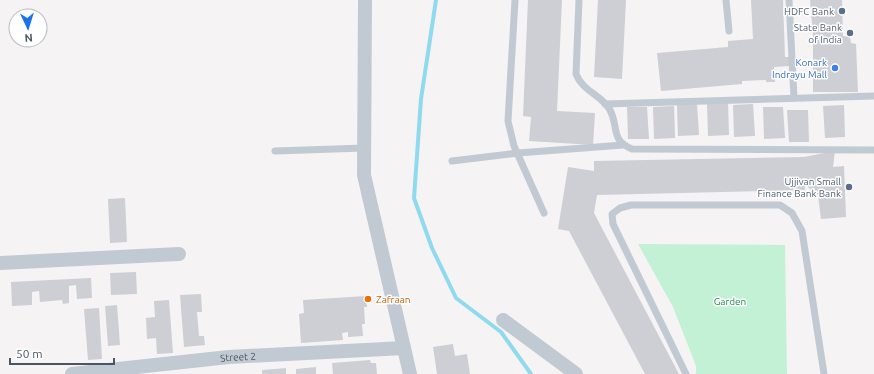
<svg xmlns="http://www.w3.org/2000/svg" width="874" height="374" viewBox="0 0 874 374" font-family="Ubuntu,sans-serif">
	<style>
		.green { fill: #c3f1d5 }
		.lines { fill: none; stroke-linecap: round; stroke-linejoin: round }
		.stream { stroke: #90daee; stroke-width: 4 }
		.building { fill: #cdcfd5 }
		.lane { stroke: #c1cad2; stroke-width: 7 }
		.street { stroke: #c1cad2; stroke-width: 14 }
		.service-dot { fill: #5c6f8a; stroke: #fff; stroke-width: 1.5 }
		.shop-dot { fill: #3f7fe0; stroke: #fff; stroke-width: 1.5 }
		.food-dot { fill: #e8710a; stroke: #fff; stroke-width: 1.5 }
		.labels { text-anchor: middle; stroke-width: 3; stroke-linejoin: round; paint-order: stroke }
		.service-label { font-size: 10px; fill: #4e5e75; stroke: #fff; text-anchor: end }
		.shop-label { font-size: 10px; fill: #366cbe; stroke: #fff; text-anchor: end }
		.food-label { font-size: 10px; fill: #c56008; stroke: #fff; text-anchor: start }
		.park-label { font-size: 10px; fill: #17864f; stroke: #fff }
		.street-label { font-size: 10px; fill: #4a5661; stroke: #fff }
	</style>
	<rect width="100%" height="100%" fill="#f5f3f3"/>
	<path class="green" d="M638,244l147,1 2,129h-91v-8l-23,-59z"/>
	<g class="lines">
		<path class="stream" d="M436,0l-15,99 -7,99 18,50 24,50 45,34 30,42"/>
	</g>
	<g class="building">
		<path d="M528,0h34l-5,111 38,2 -2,32 -64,-4 2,-24 -8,-1z"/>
		<path d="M598,0h28l-4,79 -28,-2z"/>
		<path d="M751,0h32l2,57h4l1,9 -16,1 1,15h-9v-2l-24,1v3l-81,7 -4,-38 71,-6v-6l25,-2z"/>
		<path d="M810,0h32l1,36 7,1 1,6 5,1 2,48h-45v-57z"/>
		<path d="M728,103l1,32 -21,1 -1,-32z"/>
		<path d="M697,104l2,31 -21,1 -1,-31z"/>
		<path d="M753,104l2,32 -21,1 -1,-32z"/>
		<path d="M844,105l1,32 -20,1 -2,-32z"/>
		<path d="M674,106l1,32 -21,1 -1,-32z"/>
		<path d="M627,107h20l2,32h-21z"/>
		<path d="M763,107h20l2,31 -21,1z"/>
		<path d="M787,110h21l1,32h-20z"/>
		<path d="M835,151l-2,16 11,-1 2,51 -25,2 -3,-24 -13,-10v5l-208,5 -3,18 85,161h-34l-76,-143 -11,-2 10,-62 26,4v-10l210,-4z"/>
		<path d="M125,198l2,44 -17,1 -2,-44z"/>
		<path d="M136,272l1,22 -26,1 -1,-22z"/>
		<path d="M91,278l1,20 -15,1 -1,-14 -7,1v17l-6,1 -1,-4 -22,2 -1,-11 -7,1v13l-20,1 -1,-24z"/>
		<path d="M201,294l1,18h-5l2,24h5l1,9 -21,2 -4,-52z"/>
		<path d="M366,296l1,11h-3l1,17h-3l1,12 -15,1v-5l-6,1 1,7 -42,3 -2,-29 5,-1 -1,-13z"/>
		<path d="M169,300l4,53 -16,1 -1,-16 -9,1 -1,-21 9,-1 -1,-16z"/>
		<path d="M117,305l3,40 -12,1 -3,-40z"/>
		<path d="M99,308l3,51 -14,1 -4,-51z"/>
		<path d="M453,344l2,12 12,-2 3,20h-33l-4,-27z"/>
		<path d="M370,360l1,3h5l1,11h-44l-1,-11z"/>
		<path d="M316,367v7h-20v-5z"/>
		<path d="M286,368v6h-24v-4z"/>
	</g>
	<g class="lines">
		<g class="lane">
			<path d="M515,0l-7,121 6,25 30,67"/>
			<path d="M579,0l-3,74c7,18 25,20 34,36 9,17 0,30 22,39l242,1"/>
			<path d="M726,0l3,31"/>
			<path d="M789,0l5,98"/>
			<path d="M605,104l269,-8"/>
			<path d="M275,151l89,-3"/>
			<path d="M452,161l66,-8 105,-8"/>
			<path d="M686,374l-73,-150 -1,-10 8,-6 11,-3h149l12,8 10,18 22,143"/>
		</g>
		<g class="street">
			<path d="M365,0l-1,175 46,199"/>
			<path d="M0,263l179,-9"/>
			<path d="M503,320l73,54"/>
			<path id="s1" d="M72,374l157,-17 175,-9"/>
		</g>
	</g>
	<g class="service-dot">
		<circle cx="842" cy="11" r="4"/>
		<circle cx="850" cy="33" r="4"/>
		<circle cx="849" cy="187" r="4"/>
	</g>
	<circle class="shop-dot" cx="835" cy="68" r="4"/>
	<circle class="food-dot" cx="368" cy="299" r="4"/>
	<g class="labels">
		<g class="service-label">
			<text x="834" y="15">HDFC Bank</text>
			<text x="842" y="31">State Bank<tspan x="842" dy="12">of India</tspan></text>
			<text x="841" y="185">Ujjivan Small<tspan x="841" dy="12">Finance Bank Bank</tspan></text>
		</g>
		<g class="shop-label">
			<text x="827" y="66">Konark<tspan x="827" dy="12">Indrayu Mall</tspan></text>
		</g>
		<g class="food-label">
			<text x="376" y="303">Zafraan</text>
		</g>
		<g class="park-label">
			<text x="730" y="305">Garden</text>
		</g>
		<g class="street-label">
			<text dy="4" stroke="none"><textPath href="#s1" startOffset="167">Street 2</textPath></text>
		</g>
	</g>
	<g transform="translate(28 28) rotate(176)"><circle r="19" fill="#ffffff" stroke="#b7bbc0"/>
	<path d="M0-3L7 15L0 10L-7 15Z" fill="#1a73e8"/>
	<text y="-6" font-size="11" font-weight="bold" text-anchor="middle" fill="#4a5661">N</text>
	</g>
	<path d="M10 358v6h104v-6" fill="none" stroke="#4a5661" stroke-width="2"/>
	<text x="16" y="358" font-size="12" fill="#4a5661" stroke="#ffffff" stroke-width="3" paint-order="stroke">50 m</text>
</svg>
